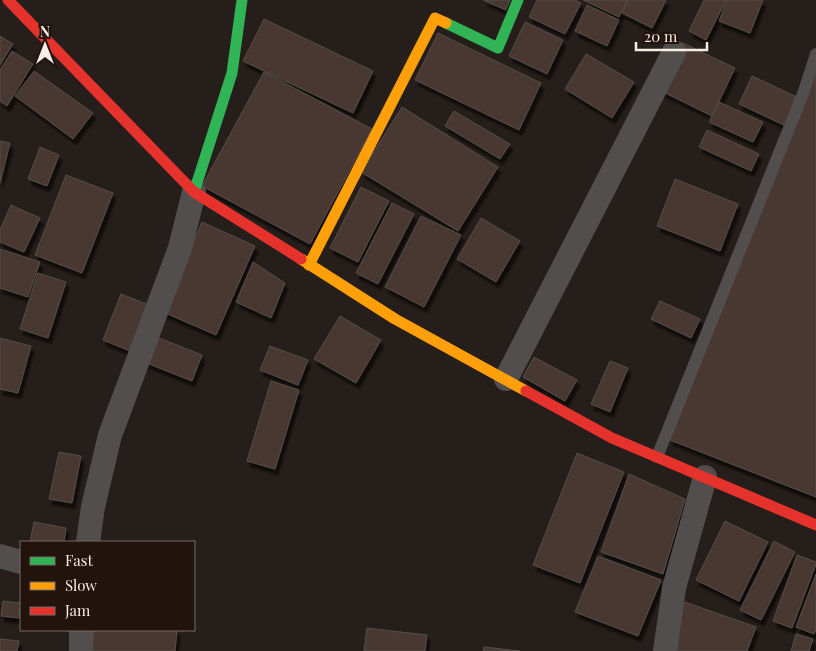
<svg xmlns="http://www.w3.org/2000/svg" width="816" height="651" viewBox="0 0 816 651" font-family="'Playfair Display',serif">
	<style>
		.building { fill: #483931; stroke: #544d49; filter: url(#shadow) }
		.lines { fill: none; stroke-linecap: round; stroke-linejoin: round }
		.lane { stroke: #534e4e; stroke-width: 12 }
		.street { stroke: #534e4e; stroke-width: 24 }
		.fast { stroke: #30b455; stroke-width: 11 }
		.slow { stroke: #ff9f0a; stroke-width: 11 }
		.jam { stroke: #e5322d; stroke-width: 11 }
	</style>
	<defs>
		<filter id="shadow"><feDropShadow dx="3" dy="5.5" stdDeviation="1" flood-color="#0009"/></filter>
	</defs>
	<rect width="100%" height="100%" fill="#261e1a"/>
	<g class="building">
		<path d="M483,0h27l-4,10z"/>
		<path d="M537,0h38l6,3 -16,31 -36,-17z"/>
		<path d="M583,0h44l-8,17z"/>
		<path d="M628,0h38l-14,28 -30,-15z"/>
		<path d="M704,0h22l-20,40 -17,-9z"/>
		<path d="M727,0h36l-13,33 -31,-12z"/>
		<path d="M587,5l32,15 -12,26 -32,-15z"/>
		<path d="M264,19l109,52 -20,42 -110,-52z"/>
		<path d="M525,22l38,18 -16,34 -38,-18z"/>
		<path d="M438,33l103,50 -22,47 -104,-50z"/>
		<path d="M0,36l13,8 -13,21z"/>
		<path d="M683,43l52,25 -23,48 -53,-26z"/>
		<path d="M12,51l21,13 -26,42 -7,-5v-31z"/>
		<path d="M586,54l48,28 -22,36 -47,-29z"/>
		<path d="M34,71l59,42 -20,26 -58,-43z"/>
		<path d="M816,71v426l-146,-57z"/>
		<path d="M264,72l108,57 -62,115 -108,-58z"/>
		<path d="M752,76l47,22 -13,28 -47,-22z"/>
		<path d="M719,102l44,20 -10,20 -44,-20z"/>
		<path d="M402,107l96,60 -40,64 -97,-59z"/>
		<path d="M454,111l56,33 -10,15 -55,-33z"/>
		<path d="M707,130l52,24 -8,17 -52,-24z"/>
		<path d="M0,141l10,2 -10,40z"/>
		<path d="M40,147l19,8 -12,31 -19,-7z"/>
		<path d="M66,175l47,18 -31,80 -47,-18z"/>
		<path d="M675,179l63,25 -18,47 -63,-25z"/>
		<path d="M361,187l28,14 -31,61 -28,-14z"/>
		<path d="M392,203l22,11 -36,70 -22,-11z"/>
		<path d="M11,205l29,13 -16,34 -24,-10v-12z"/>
		<path d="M421,216l40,19 -37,72 -39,-20z"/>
		<path d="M481,218l39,23 -24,41 -39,-23z"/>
		<path d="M202,222l53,24 -39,89 -53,-23z"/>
		<path d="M0,249l40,13 -12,35 -28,-9z"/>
		<path d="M253,262l32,21 -14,35 -35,-16z"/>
		<path d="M38,273l28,9 -18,56 -28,-9z"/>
		<path d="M121,294l28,11 -19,46 -27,-11z"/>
		<path d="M660,301l40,18 -9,19 -40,-19z"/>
		<path d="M340,316l41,24 -25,43 -42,-24z"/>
		<path d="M154,336l48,19 -10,26 -48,-19z"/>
		<path d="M0,338l31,8 -13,47 -18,-4z"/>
		<path d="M270,346l38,14 -10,25 -38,-15z"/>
		<path d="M534,357l43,23 -12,21 -42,-24z"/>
		<path d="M610,361l18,7 -18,44 -19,-8z"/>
		<path d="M271,381l28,9 -24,79 -28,-8z"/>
		<path d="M59,452l22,4 -9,47 -23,-4z"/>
		<path d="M577,453l47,19 -44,111 -47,-18z"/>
		<path d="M629,474l56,25 -22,75 -62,-22z"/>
		<path d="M725,521l43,21 -29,59 -43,-21z"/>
		<path d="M34,522l32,6 -2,14h-34z"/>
		<path d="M774,541l21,11 -34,68 -21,-10z"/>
		<path d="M797,555l19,7v2l-24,64 -19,-7z"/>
		<path d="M598,556l63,24 -23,56 -63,-24z"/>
		<path d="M816,574v56l-2,4 -18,-7z"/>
		<path d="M3,601l18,2 -2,15 -18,-2z"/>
		<path d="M682,601l74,26 -9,24h-71z"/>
		<path d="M367,628l60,7 -2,16h-61z"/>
		<path d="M94,630h83l-2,21h-83z"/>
		<path d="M796,634l17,5 -4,12h-18z"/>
		<path d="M0,639l19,2 -2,10h-17z"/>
		<path d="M484,647l36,4h-37z"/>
	</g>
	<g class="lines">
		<path class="lane" d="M657,457l147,-366 12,-37"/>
		<g class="street">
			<path d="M506,379l168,-327"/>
			<path d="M88,542l5,-35 17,-72 70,-187 14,-56"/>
			<path d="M0,556l21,6"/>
			<path d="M81,651v-21"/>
			<path d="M665,651l9,-63 31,-111"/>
		</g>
		<g class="fast">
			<path d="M446,23l52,25 20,-48"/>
			<path d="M194,192l38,-119 10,-73"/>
		</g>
		<g class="slow">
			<path d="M301,259l94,60 131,72"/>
			<path d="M309,265l126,-247 11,5"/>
		</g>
		<g class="jam">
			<path d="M8,0l186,192 107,67"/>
			<path d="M526,391l86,47 204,87"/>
		</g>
	</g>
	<rect x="20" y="541" width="175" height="90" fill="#22140c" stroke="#776b64"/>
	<rect x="30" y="557" width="25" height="8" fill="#30b455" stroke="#776b64"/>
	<text x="65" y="566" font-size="15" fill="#f7ede7">Fast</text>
	<rect x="30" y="582" width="25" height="8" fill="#ff9f0a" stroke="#776b64"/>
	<text x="65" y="591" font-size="15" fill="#f7ede7">Slow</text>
	<rect x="30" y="607" width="25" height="8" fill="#e5322d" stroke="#776b64"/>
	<text x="65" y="616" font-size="15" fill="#f7ede7">Jam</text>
	<g transform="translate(45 45)" stroke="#22140c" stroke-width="4" paint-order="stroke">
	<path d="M0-4L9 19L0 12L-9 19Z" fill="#f7ede7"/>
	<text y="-8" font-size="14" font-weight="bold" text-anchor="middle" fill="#f7ede7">N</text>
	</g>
	<path d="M636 42v8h71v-8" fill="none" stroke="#f7ede7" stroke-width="2.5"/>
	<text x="644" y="42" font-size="15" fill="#f7ede7" stroke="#22140c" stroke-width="4" paint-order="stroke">20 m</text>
</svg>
